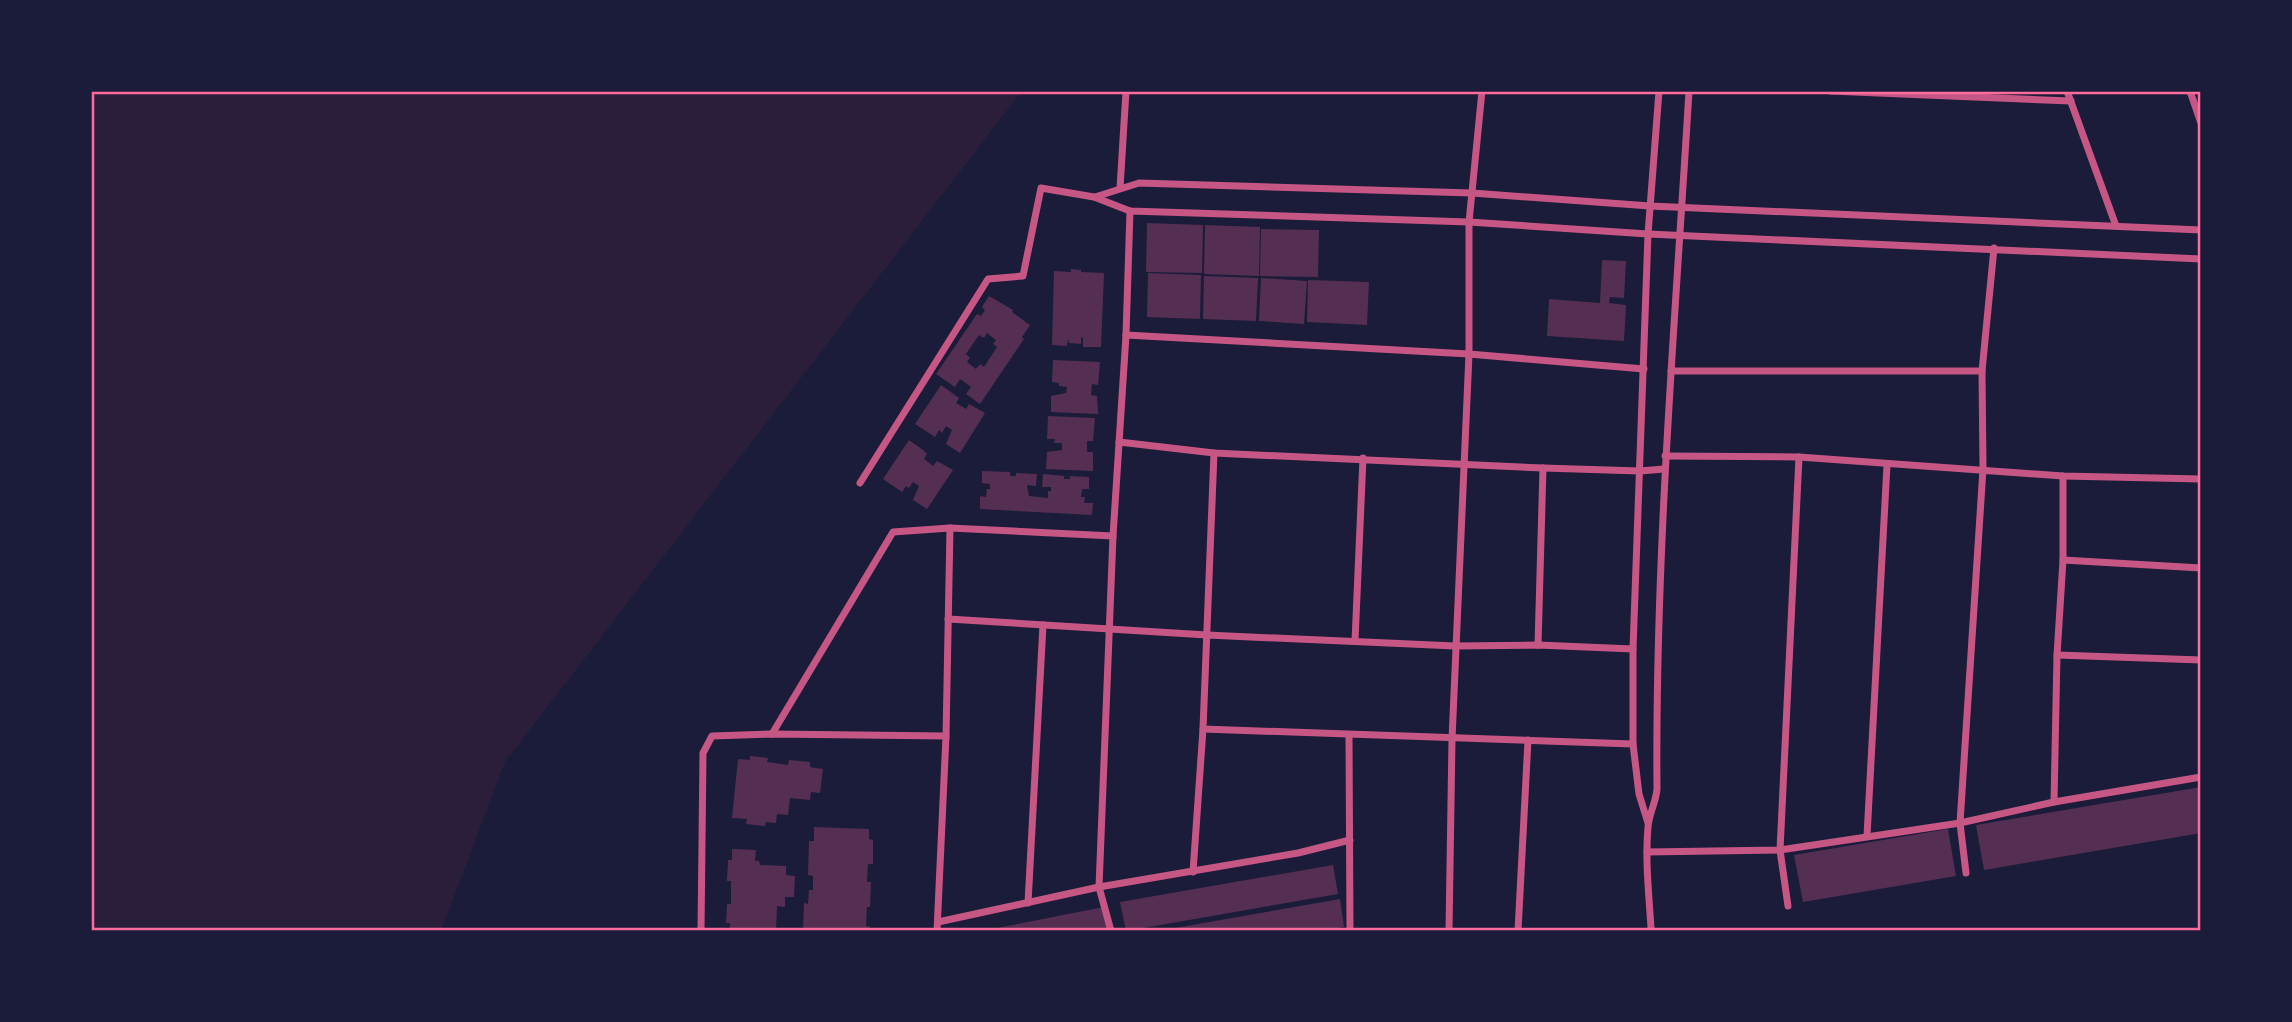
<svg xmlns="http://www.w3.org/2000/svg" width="2292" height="1022" viewBox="0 0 2292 1022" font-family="Overpass,sans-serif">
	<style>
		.green { fill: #2a1e3b }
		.building { fill: #542f53; fill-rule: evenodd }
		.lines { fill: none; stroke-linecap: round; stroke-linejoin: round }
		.minor { stroke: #c65784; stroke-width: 7 }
		.neatline { fill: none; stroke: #ff6b9d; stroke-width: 2.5 }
	</style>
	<rect width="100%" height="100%" fill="#1b1b3a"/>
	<path class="green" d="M91,91h931l-517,671 -64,169h-350z"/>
	<g class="building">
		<path d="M1147,223l56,2 -1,48 -56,-1z"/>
		<path d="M1205,225l55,2 -1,49 -55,-2z"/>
		<path d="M1261,229l58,1 -1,47 -58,-1z"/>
		<path d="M1602,260l24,1 -2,37 -14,-1 -1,6 17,2 -2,36 -77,-5 2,-37 51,4z"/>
		<path d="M1071,269l10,1v2l23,1 -3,74h-18v-9l-2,-1v7l-12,-1 -1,-5 -1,8 -15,-1 2,-74 17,1z"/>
		<path d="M1148,273l53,2 -1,44 -53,-2z"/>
		<path d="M1204,276l54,2 -2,43 -53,-2z"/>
		<path d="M1261,278l46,3 -3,43 -45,-3z"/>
		<path d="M1308,280l61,2 -2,43 -60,-3z"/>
		<path d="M989,296l24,14 -1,2 18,13 -8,12 2,2 -44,65 -14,-10 5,-7 -11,-8 -5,8 -19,-13 41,-60 4,2 4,-6 -3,-3zM987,333l9,7 -3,4 4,3 -13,20 -4,-3 -4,5 -9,-7 3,-4 -4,-4 13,-19 5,3z"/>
		<path d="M1053,360l47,2 -2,23 -6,-1 -1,11 6,1 1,18 -47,-2v-16l15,-3 1,-6 -8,-1v-3l-7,-1z"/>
		<path d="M941,385l18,13 -3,5 10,6 3,-5 16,9 -25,40 -14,-9 6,-14 -6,-4 -4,7 -3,-3 -4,7 -20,-13z"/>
		<path d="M1048,416l47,2 -2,23h-6v11h6v19l-47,-2 1,-17 15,-2v-7h-8l1,-4h-8z"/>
		<path d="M909,440l14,10 4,4 -3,5 9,7 4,-5 16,9 -26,39 -14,-9 6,-14 -6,-4 -4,6 -3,-2 -4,6 -19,-13z"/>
		<path d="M982,471l28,1v4h6v-3l21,1 -1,12 -9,-1 2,11 19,2v-7h3v-4h-9l1,-13 21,2v3h6v-3l19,1v12h-7l-1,8h4l-1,6h9l-1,12 -112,-6v-13l6,1 1,-8h3v-5l-8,-1z"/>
		<path d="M750,756l18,2 -1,4 21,3 1,-5 21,2v5l13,2 -3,24 -9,-1 -1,8 -20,-2 -2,17 -11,-1 -1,9 -10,-1 -1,4 -19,-2 1,-5 -15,-1 6,-59 12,1z"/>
		<path d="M2201,787v46l-217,37 -8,-45z"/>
		<path d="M814,827l55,2v10l4,1v24h-5l-1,18h4l-1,25h-3l-1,19 4,1v4h-67l1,-28 4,1 1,-14h4v-14l-5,-1 1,-34h5z"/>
		<path d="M1948,829l8,47 -153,26 -9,-47z"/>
		<path d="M732,849l24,1 -1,11h4l1,4 26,1v9l9,1 -1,21h-9v10l-8,-1 -1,25h-46v-8h-4l1,-19h4v-23h-4l1,-21h4z"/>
		<path d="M1333,865l5,29 -212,37 -6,-29z"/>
		<path d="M1340,899l4,28 -25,4h-161z"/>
		<path d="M1104,907l5,24h-121l-1,-1z"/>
	</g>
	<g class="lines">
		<g class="minor">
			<path d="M1830,91l241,10"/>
			<path d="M2067,91l49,135"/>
			<path d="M2190,91l11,32"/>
			<path d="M1120,188l6,-97"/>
			<path d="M1095,197l44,-14 333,10 178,13 551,24"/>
			<path d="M1126,335l343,19 175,15"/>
			<path d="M1671,371h311"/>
			<path d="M1119,442l95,11 329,15 97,3 24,-2"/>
			<path d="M1665,456l134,1 264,19 138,3"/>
			<path d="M860,483l128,-204 35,-3 18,-88 53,9 36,14 339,11 179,12 553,25"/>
			<path d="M2063,560l138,8"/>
			<path d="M948,619l259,16 248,11 83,-1 95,4"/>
			<path d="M1355,641l8,-183"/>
			<path d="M1538,645l5,-177"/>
			<path d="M2057,655l144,5"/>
			<path d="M1203,729l430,15"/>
			<path d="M772,734l121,-202 57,-4 163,8"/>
			<path d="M1349,736l1,195"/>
			<path d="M2054,802l3,-147 6,-95v-84"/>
			<path d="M1648,823l-9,-29 -6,-50v-95l15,-415 11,-143"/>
			<path d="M1867,836l20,-371"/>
			<path d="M1647,852l133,-2 180,-27 94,-21 147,-25"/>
			<path d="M1193,872l10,-143 11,-276"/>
			<path d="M1966,873l-6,-50 23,-354 -1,-98 12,-123"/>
			<path d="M1028,903l15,-278"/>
			<path d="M1788,906l-8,-56 19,-393"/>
			<path d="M938,922l161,-35 199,-34 52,-13"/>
			<path d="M1651,928c-2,-33 -6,-67 -3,-101 1,-13 8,-25 9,-38 -2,-233 18,-465 32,-698"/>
			<path d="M701,931l2,-178 9,-17 60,-2 174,2"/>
			<path d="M937,931l9,-195 4,-208"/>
			<path d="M1111,931l-12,-44 14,-351 13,-201 4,-124"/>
			<path d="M1449,931l3,-192 17,-385v-132l13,-131"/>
			<path d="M1518,931l10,-191"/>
		</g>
	</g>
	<rect width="2292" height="1022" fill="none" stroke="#1b1b3a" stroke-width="186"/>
	<rect x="93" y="93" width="2106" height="836" class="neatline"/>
</svg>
